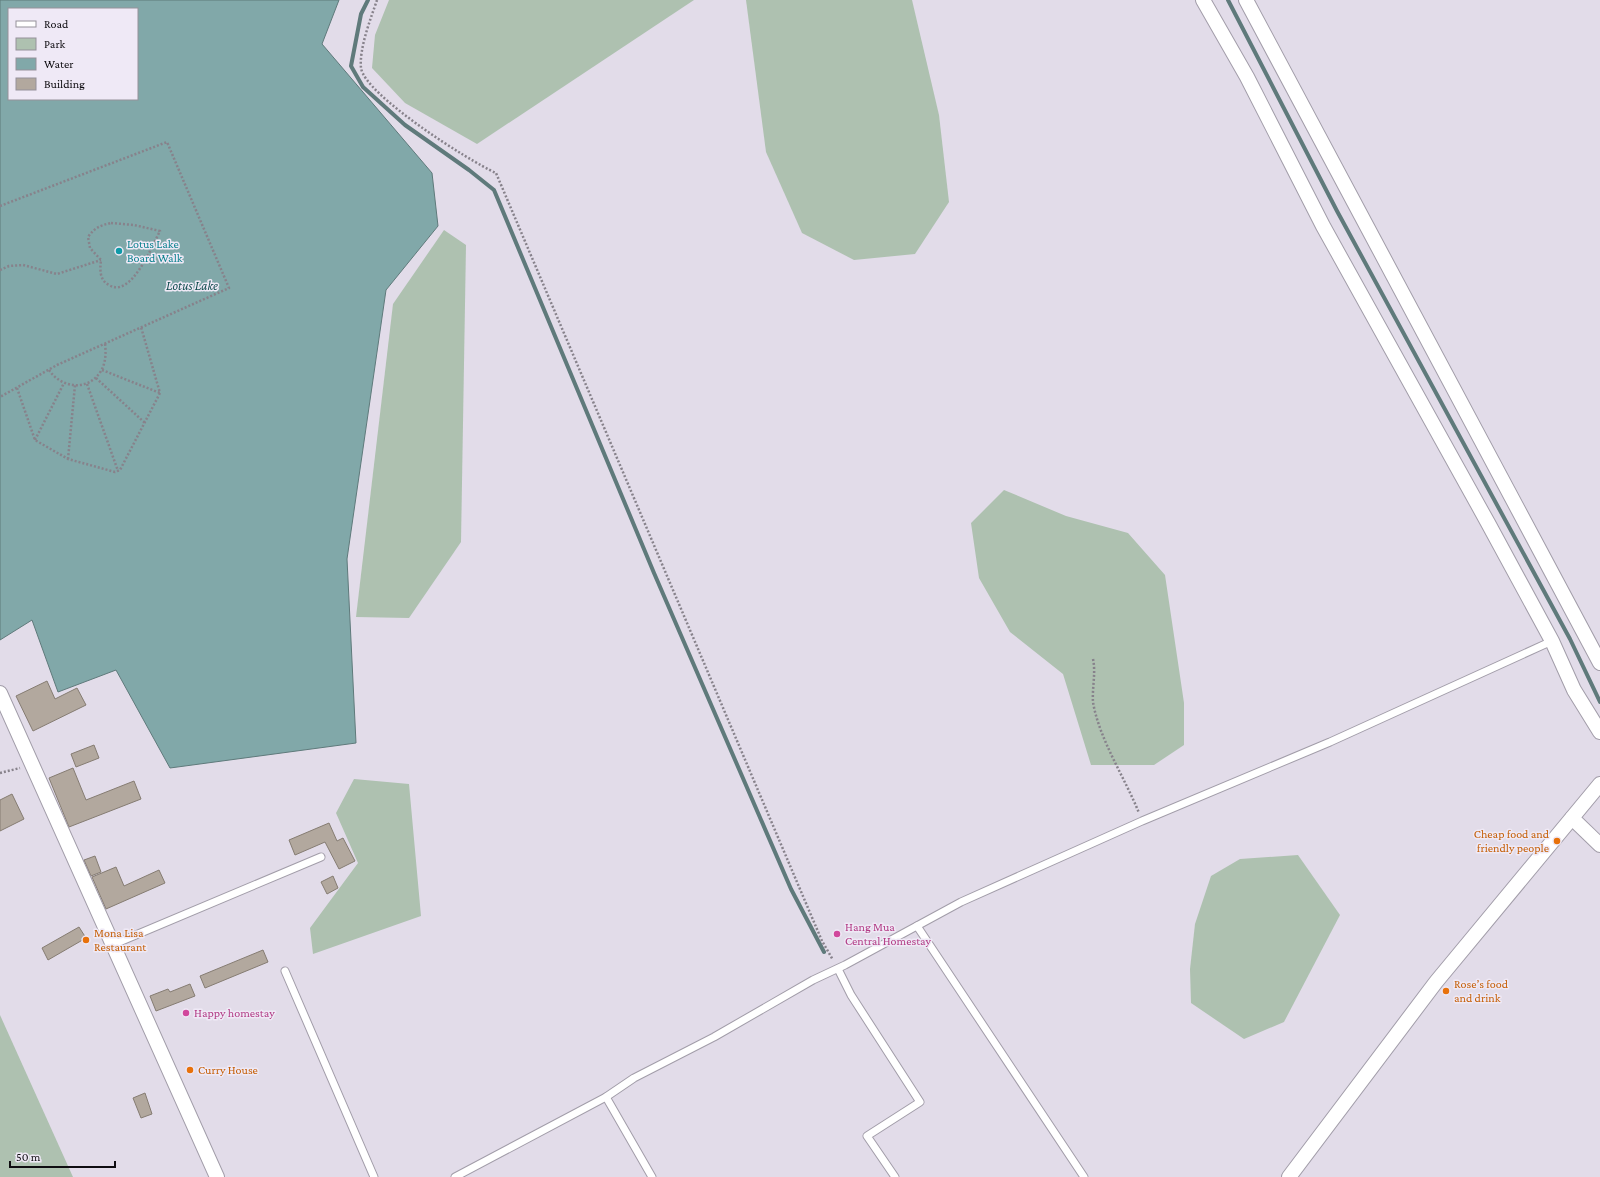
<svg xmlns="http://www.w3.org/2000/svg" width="1600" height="1177" viewBox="0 0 1600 1177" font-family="'Crimson Pro',serif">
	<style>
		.green { fill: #aec1b0 }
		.water { fill: #81a8a9; stroke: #5f7a7b; fill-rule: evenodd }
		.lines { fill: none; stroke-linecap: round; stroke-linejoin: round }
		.stream { stroke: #5f7a7b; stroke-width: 4 }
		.building { fill: #b2a89e; stroke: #857c72 }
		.service-casing { stroke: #a29da9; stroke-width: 9 }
		.minor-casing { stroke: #a29da9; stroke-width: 16 }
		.path { stroke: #87828b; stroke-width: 2.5; stroke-dasharray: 2 2; stroke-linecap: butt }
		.service { stroke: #fff; stroke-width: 7 }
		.minor { stroke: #fff; stroke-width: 14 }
		.culture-dot { fill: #0f9aa8; stroke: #efe9f6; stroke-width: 1.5 }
		.food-dot { fill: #e8710a; stroke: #efe9f6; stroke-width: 1.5 }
		.hotel-dot { fill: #d1479c; stroke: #efe9f6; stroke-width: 1.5 }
		.labels { text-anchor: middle; stroke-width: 3; stroke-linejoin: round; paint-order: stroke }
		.culture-label { font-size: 12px; fill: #0d838f; stroke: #efe9f6; text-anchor: start }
		.food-label { font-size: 12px; fill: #c56008; stroke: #efe9f6; text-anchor: start }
		.hotel-label { font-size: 12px; fill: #b23c85; stroke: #efe9f6; text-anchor: start }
		.water-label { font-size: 13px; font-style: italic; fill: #124d4f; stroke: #efe9f6 }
	</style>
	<rect width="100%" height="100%" fill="#e2dce9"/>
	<g class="green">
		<path d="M389,0h305l-217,144 -72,-41 -33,-35 3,-33z"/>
		<path d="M746,0h166l27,115 10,87 -34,52 -61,6 -52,-27 -36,-81z"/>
		<path d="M444,230l22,15 -5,297 -52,76 -53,-1 37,-313z"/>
		<path d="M1004,490l62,26 62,17 37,42 19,128v42l-30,20h-63l-28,-91 -53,-42 -31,-54 -8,-55z"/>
		<path d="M354,779l55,5 12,132 -108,38 -3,-26 48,-65 -22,-50z"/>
		<path d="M1298,855l42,60 -56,107 -40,17 -53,-36 -1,-34 5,-45 16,-48 29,-17z"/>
		<path d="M0,1015l73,162h-73z"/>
	</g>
	<path class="water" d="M0,0h339l-17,44 110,129 6,53 -52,64 -39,269 9,184 -186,25 -54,-98 -58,22 -26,-72 -32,20zM9,9h128v90h-128z"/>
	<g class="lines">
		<g class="stream">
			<path d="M368,0l-7,14 -10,52 12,21 42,38 64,45 25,20 160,383 137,316 33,63"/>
			<path d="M1228,0l109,211 233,428 30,63"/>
		</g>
	</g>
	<g class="building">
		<path d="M47,681l8,18 22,-11 9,17 -53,26 -17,-35z"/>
		<path d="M94,745l5,13 -23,9 -5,-13z"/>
		<path d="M73,768l13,32 48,-19 7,18 -72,28 -20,-49z"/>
		<path d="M12,794l12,25 -24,12v-31z"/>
		<path d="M329,823l8,18 6,-3 12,23 -16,8 -14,-27 -30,13 -6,-15z"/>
		<path d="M95,856l6,16 -10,4 -7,-16z"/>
		<path d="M116,867l8,19 35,-16 6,13 -59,26 -14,-32z"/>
		<path d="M333,876l5,12 -11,6 -6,-12z"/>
		<path d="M79,927l7,11 -38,22 -6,-12z"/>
		<path d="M263,950l5,12 -63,26 -5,-12z"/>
		<path d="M190,984l5,12 -39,15 -6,-15 18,-7 2,3z"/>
		<path d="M145,1093l7,21 -11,4 -8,-20z"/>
	</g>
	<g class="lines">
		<defs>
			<g id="service">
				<path d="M917,926l167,251"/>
				<path d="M112,945l209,-88"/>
				<path d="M838,969l13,26 69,107 -53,34 28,41"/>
				<path d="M285,971l89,206"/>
				<path d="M606,1097l46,80"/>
				<path d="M455,1177l151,-80 28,-19 80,-41 99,-57 32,-15 116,-63 181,-81 188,-79 222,-101"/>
			</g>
			<g id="minor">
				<path d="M1203,0l44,77 76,149 165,297 64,118 22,49 26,42"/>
				<path d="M1246,0l354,663"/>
				<path d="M0,693l217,484"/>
				<path d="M1572,818l28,27"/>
				<path d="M1289,1177l147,-195 164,-198"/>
			</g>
		</defs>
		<use href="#service" class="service-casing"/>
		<use href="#minor" class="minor-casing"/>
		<g class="path">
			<path d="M377,0c-6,18 -18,48 -16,68 4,27 108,93 135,105l326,768 11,19"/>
			<path d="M0,206l167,-64 62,146 -172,77 -57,32"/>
			<path d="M111,223l23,2 26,6c-8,15 -29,68 -51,54 -10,-5 -9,-16 -8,-25l-11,-12 -2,-11c6,-9 13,-12 23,-14z"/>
			<path d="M0,270l9,-4 14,-1 34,9 44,-14"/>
			<path d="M49,370c12,18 39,22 52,1 5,-9 5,-18 4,-28"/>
			<path d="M102,370l58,23"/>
			<path d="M96,378l49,45"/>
			<path d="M87,384l31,87"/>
			<path d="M17,388l18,52 33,19 47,13 5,-2 40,-77 -19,-66"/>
			<path d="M35,440l29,-57"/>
			<path d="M68,459l7,-74"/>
			<path d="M1093,659c3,14 -1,29 0,43 6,37 32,76 46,111"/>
			<path d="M0,773l20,-5"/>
		</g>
		<use href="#service" class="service"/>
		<use href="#minor" class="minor"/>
	</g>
	<circle class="culture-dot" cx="119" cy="251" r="4"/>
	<g class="food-dot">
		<circle cx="1557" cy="841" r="4"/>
		<circle cx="86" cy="940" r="4"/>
		<circle cx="1446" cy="991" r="4"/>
		<circle cx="190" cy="1070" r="4"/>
	</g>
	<g class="hotel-dot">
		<circle cx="837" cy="934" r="4"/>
		<circle cx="186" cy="1013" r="4"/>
	</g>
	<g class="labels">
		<g class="culture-label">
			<text x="127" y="248">Lotus Lake<tspan x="127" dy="14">Board Walk</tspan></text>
		</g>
		<g class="food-label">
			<text x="1549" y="838" text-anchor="end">Cheap food and<tspan x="1549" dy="14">friendly people</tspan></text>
			<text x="94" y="937">Mona Lisa<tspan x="94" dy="14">Restaurant</tspan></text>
			<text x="1454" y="988">Rose’s food<tspan x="1454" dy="14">and drink</tspan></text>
			<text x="198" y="1074">Curry House</text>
		</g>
		<g class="hotel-label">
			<text x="845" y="931">Hang Mua<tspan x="845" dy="14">Central Homestay</tspan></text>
			<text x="194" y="1017">Happy homestay</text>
		</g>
		<g class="water-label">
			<text x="192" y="290">Lotus Lake</text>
		</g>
	</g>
	<rect x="8" y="8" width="130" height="92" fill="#efe9f6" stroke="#95919a"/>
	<rect x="16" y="21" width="20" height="6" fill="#ffffff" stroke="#95919a"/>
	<text x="44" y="28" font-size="12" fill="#0f0d11">Road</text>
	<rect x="16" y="38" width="20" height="12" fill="#aec1b0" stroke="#95919a"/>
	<text x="44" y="48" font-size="12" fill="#0f0d11">Park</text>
	<rect x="16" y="58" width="20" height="12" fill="#81a8a9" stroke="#95919a"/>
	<text x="44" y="68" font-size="12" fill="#0f0d11">Water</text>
	<rect x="16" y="78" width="20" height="12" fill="#b2a89e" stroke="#95919a"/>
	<text x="44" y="88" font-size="12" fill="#0f0d11">Building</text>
	<path d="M10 1161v6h105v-6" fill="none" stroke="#0f0d11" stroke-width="2"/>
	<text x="16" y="1161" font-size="12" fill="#0f0d11" stroke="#efe9f6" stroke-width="3" paint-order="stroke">50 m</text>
</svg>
